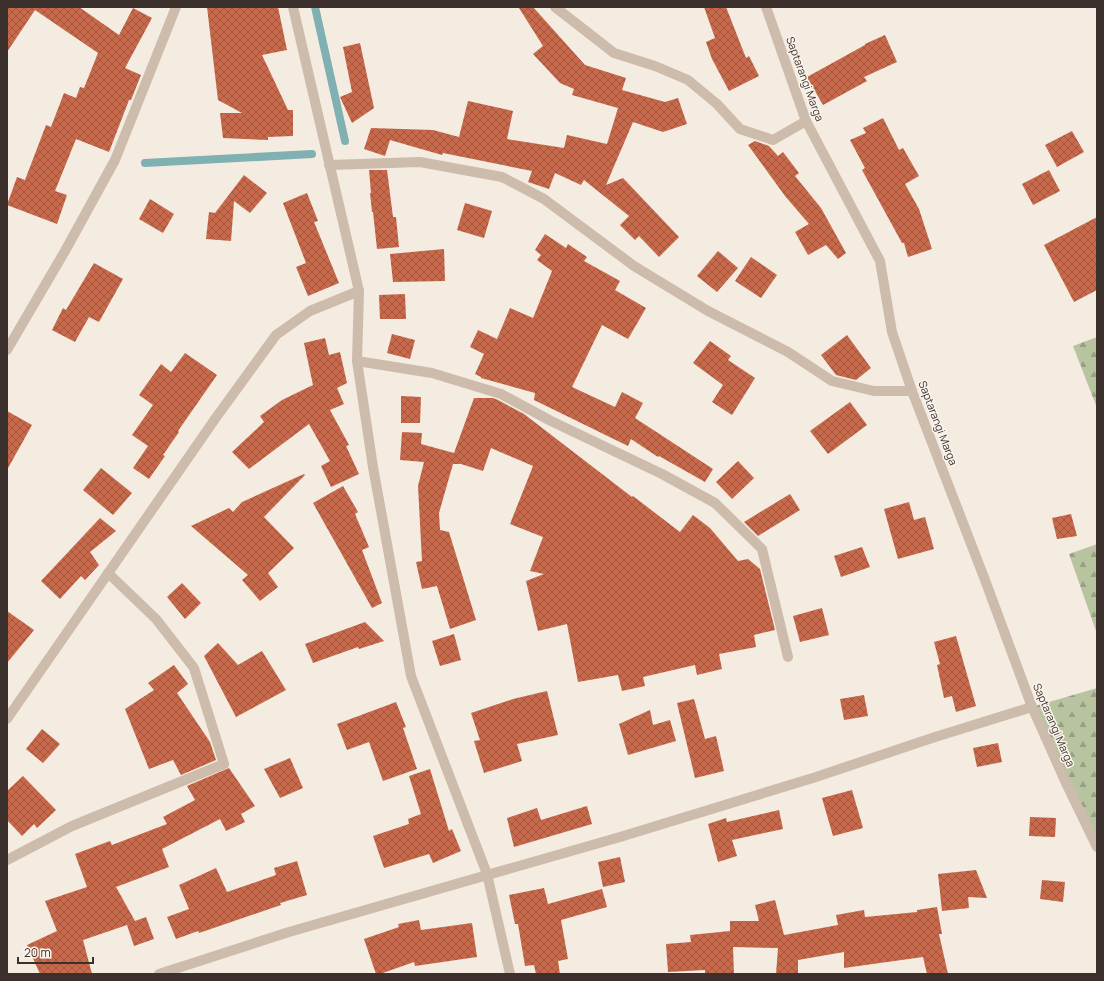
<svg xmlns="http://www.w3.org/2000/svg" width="1104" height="981" viewBox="0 0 1104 981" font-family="Manrope,sans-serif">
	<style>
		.forest { fill: url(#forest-firs) }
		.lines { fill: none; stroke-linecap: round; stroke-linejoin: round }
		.stream { stroke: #7fb0b2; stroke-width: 8 }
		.building { fill: url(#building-cross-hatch) }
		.minor { stroke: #cdbbac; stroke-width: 10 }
		.labels { text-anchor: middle; stroke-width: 3; stroke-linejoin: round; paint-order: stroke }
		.street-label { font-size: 11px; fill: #3b302b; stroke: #fbf5ee }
	</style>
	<defs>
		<pattern id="forest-firs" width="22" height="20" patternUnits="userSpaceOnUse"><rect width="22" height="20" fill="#b8c4a0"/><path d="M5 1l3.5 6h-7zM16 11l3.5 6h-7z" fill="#97a083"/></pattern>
		<pattern id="building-cross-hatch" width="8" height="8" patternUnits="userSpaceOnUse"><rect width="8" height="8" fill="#c8694b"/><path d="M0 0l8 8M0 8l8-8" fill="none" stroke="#a4573f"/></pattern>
	</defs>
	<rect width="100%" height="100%" fill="#f4ebe1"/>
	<g class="forest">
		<path d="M1097,337v71l-24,-62z"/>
		<path d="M1097,544v90l-28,-80z"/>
		<path d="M1097,688v157l-65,-138z"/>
	</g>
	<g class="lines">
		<g class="stream">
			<path d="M315,7l30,134"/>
			<path d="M145,163l167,-9"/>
		</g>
	</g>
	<g class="building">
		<path d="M7,7h72l40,28 14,-27 19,10 -27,50 16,7 -10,25h-2l-20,52 -33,-13 -21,52 12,4 -10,29 -50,-19 10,-28 8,3 21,-55 5,2 13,-34 12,5 4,-11 4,1 14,-35 -63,-43 -28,42z"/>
		<path d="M207,7h71l9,43 -25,5 26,55h5v26l-25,1v3l-45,-2 -3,-25h22l-24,-13z"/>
		<path d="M520,7h13l52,58 41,13 -4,12 43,12 13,-4 9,26 -24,8 -30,-10 -27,63 17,-7 56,59 -20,20 -20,-21 -4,4 -15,-15 9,-9 -45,-36 -3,5 -26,-12 -6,16 -21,-7 4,-11 -89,-18 -1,2 -52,-15 -5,16 -21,-7 7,-21 62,2 26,7 9,-36 45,10 -6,28 57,9 3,-13 40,9 11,-36 -46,-13 2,-6 -14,-6 -27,-29 10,-8 -24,-38z"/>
		<path d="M704,7h22l20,51 3,-2 10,20 -30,15 -17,-32 -6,-17 9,-4z"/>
		<path d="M885,35l12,27 -33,15 3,4 -44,24 -16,-28 58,-32v-1z"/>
		<path d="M360,43l14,65 -22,15 -12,-26 12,-5 -9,-45z"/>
		<path d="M883,118l16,32 4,-2 16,28 -14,8 14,25 13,40 -24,8 -4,-14h-2l-40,-73 3,-2 -15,-28 16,-7 -3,-5z"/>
		<path d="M1072,131l12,21 -27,15 -12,-22z"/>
		<path d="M755,141l14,5 9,10 5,-4 16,21 -4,3 26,32 25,45 -8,6 -12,-14 -18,10 -13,-23 14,-8 -24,-28 -37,-51z"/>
		<path d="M369,170h18l6,47h3l3,30 -22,2 -4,-37h-1l-2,-19h1z"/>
		<path d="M1049,170l11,21 -27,14 -11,-21z"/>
		<path d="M244,175l23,18 -17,20 -16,-12 -3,40 -25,-2 3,-27 6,1z"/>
		<path d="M307,193l11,28 -4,1 25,61 -31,13 -12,-29 10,-4 -23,-60z"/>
		<path d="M150,199l24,15 -11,19 -24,-14z"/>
		<path d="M465,203l27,8 -8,27 -27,-8z"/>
		<path d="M1097,217v73l-23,12 -30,-57z"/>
		<path d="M545,234l21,14 2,-4 19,13 -3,4 36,20 -5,9 31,18 -18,31 -26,-14 -30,62 43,20 7,-15 21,11 -8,15 78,51 -8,13 -46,-26 -1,1 -27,-18 -3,7 -94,-46 1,-7 -54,-15v-1l-6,-3 9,-20 -14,-7 8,-17 19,9 13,-31 23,10 19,-47 -15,-11 4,-5 -6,-5z"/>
		<path d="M444,249l1,32 -52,1 -3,-28z"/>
		<path d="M718,251l20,17 -21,24 -20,-16z"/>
		<path d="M751,257l26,18 -16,23 -26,-17z"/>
		<path d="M94,263l29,16 -24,43 -10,-5 -14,25 -23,-12 11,-22 3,2z"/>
		<path d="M405,294l1,25h-26l-1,-24z"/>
		<path d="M392,334l23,6 -5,19 -23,-6z"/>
		<path d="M847,335l24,33 -15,12 -20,-5 -15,-20z"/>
		<path d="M325,338l4,17 11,-3 7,31 -10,5 7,16 -14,6 19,35 -3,1 13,28 -28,13 -10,-21 9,-5 -21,-37 -60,45 -17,-17 32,-30 -4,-6 22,-16 31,-15 -9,-42z"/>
		<path d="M710,341l21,15 -3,4 27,18 -23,37 -20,-13 11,-17 -30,-22z"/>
		<path d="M185,353l32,22 -39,56 1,1 -16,23 2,1 -16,23 -16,-11 15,-22 -16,-11 21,-30 -14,-10 22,-31 10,8z"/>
		<path d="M401,396l20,1 -1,26h-19z"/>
		<path d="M474,398h19l5,2 26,14 108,83 1,-1 47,36 13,-17 17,13 28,33 10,-2 12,10 15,61 -21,5 2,12 -37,7 3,15 -25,6 -2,-10 -52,12 2,9 -23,5 -4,-16 -40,7 -11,-58 -29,7 -12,-50 18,-7 -14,-3 13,-34 -33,-13 23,-58 -42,-18 -8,23 -22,-7h-8l-14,49 1,17 9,2 27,88 -26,9 -13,-43 -15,3 -6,-27 6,-1 -4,-75 6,-24 -24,-2 2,-28 20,1 -1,11 33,9z"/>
		<path d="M850,402l17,23 -39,29 -18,-23z"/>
		<path d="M7,411l25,14 -25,45z"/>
		<path d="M738,461l16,17 -22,21 -16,-17z"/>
		<path d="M101,468l31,25 -19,22 -30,-25z"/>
		<path d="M304,474l1,1 -41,42 30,31 -26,25 10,14 -18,14 -18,-21 6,-5 -57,-49 38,-18 4,4 9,-10z"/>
		<path d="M343,486l15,26 -3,2 14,33 -7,3 20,53 -10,5 -59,-105z"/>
		<path d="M790,494l10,16 -42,26 -14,-14z"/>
		<path d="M909,502l5,18 11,-3 9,32 -36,10 -14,-50z"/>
		<path d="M1071,514l6,22 -20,3 -5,-21z"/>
		<path d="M100,518l16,13 -26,21 9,13 -14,15 -4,-4 -21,23 -19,-18z"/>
		<path d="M862,547l8,20 -29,10 -7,-21z"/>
		<path d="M182,583l19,20 -16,16 -18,-22z"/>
		<path d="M822,608l7,27 -29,7 -7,-26z"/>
		<path d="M7,611l27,19 -27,33z"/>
		<path d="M365,622l19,19 -25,8 -1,-2 -45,16 -8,-19z"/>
		<path d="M454,634l7,26 -21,6 -8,-25z"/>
		<path d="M956,636l20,70 -20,6 -4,-16 -8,2 -7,-33 3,-1 -6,-22z"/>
		<path d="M218,643l20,22 24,-14 24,39 -50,27 -32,-61z"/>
		<path d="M174,665l14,19 -11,9 33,49 6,18 -35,15 -8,-15 -24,9 -24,-60 29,-19 -6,-7z"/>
		<path d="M547,691l11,44 -41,9 5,17 -38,12 -10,-32 6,-1 -9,-27 42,-14z"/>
		<path d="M864,695l4,21 -24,4 -4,-21z"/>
		<path d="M694,699l11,40 11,-3 8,35 -29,7 -18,-75z"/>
		<path d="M396,702l10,25 -3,1 14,41 -34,12 -14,-39 -22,8 -10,-26z"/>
		<path d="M650,710l3,15 17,-5 6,21 -48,14 -9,-31z"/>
		<path d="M42,729l18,15 -17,19 -17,-14z"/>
		<path d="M998,743l4,19 -25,5 -4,-19z"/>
		<path d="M290,758l13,30 -23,10 -16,-29z"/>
		<path d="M229,768l26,38 -14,8 4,8 -19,9 -6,-12 -58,30 7,18 -53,20 19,34 11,-4 8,22 -20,7 -7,-21 -44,15 9,34h-52l-13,-29 30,-14 -12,-30 42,-14 -12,-33 35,-13 2,4 55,-21 -4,-7 32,-17 -8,-14z"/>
		<path d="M430,769l19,62 3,-2 9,22 -28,12 -4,-9 -45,14 -11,-32 36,-12 -1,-5 13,-5 -12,-38z"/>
		<path d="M23,776l33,34 -19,18 -3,-4 -12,12 -15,-16v-29z"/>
		<path d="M852,790l11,38 -30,8 -11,-38z"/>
		<path d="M587,806l5,18 -78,23 -7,-29 30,-10 4,12z"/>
		<path d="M779,810l4,19 -51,11 5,16 -19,6 -10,-38 18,-6 1,4z"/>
		<path d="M1030,817l26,1 -1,19 -26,-1z"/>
		<path d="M620,857l5,25 -22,5 -5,-25z"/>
		<path d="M297,861l10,34 -27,8 1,2 -82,28 -1,-2 -22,8 -9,-22 22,-8 -10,-24 37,-17 11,24 49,-17 -2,-7z"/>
		<path d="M976,870l11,28 -19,-1 1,11 -27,3 -4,-37z"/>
		<path d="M1042,880l23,2 -2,20 -23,-3z"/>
		<path d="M544,888l4,16 54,-15 5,18 -46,13 7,39 -10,2 2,13h-24l-2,-9 -9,1 -7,-42h-3l-6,-29z"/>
		<path d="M775,900l9,35 54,-10 -2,-10 28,-5 1,7 52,-5v-2l20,-3 5,27h-3l9,40h-21l-4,-17 -79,11v-16l-46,8v14h-22l2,-26 -45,-1 1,27h-29v-4l-37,2 -2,-28 25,-2 -1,-7 40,-4v-10h29l-4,-16z"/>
		<path d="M419,920l2,10 51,-7 5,34 -62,9 -1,-4 -34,12h-4l-12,-35 35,-12 -1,-3z"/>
	</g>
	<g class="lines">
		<g class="minor">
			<path d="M293,7l66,284 -2,70 16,106 38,209 76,198 23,100"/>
			<path d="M555,7l59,46 41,13 33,14 29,24 23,25 33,11 33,-19"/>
			<path d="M766,7l40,114 74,140 12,71 20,59 73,189 47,127 34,76 31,64"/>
			<path d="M329,165l91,-3 82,15 42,22 90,67 74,45 80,41 44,29 42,10h38"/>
			<path d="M7,350l58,-99 50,-91 61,-153"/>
			<path d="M357,361l75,12 69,21 50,27 111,53 53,29 47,46 26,108"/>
			<path d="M7,719l208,-300 61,-84 34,-24 49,-20"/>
			<path d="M7,860l65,-34 152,-62 -30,-96 -38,-49 -48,-46"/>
			<path d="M159,974l130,-42 331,-95 196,-60 116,-39 100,-31"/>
		</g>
	</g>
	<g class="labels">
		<g class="street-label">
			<text transform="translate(805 79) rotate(70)" y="4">Saptarangi Marga</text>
			<text transform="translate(938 423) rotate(69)" y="4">Saptarangi Marga</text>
			<text transform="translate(1054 725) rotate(67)" y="4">Saptarangi Marga</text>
		</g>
	</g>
	<rect width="1104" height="981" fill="none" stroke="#3b302b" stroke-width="16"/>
	<path d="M18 957v6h75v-6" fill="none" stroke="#3b302b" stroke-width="2"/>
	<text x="24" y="957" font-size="12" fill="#3b302b" stroke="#fbf5ee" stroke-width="3" paint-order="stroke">20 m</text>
</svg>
